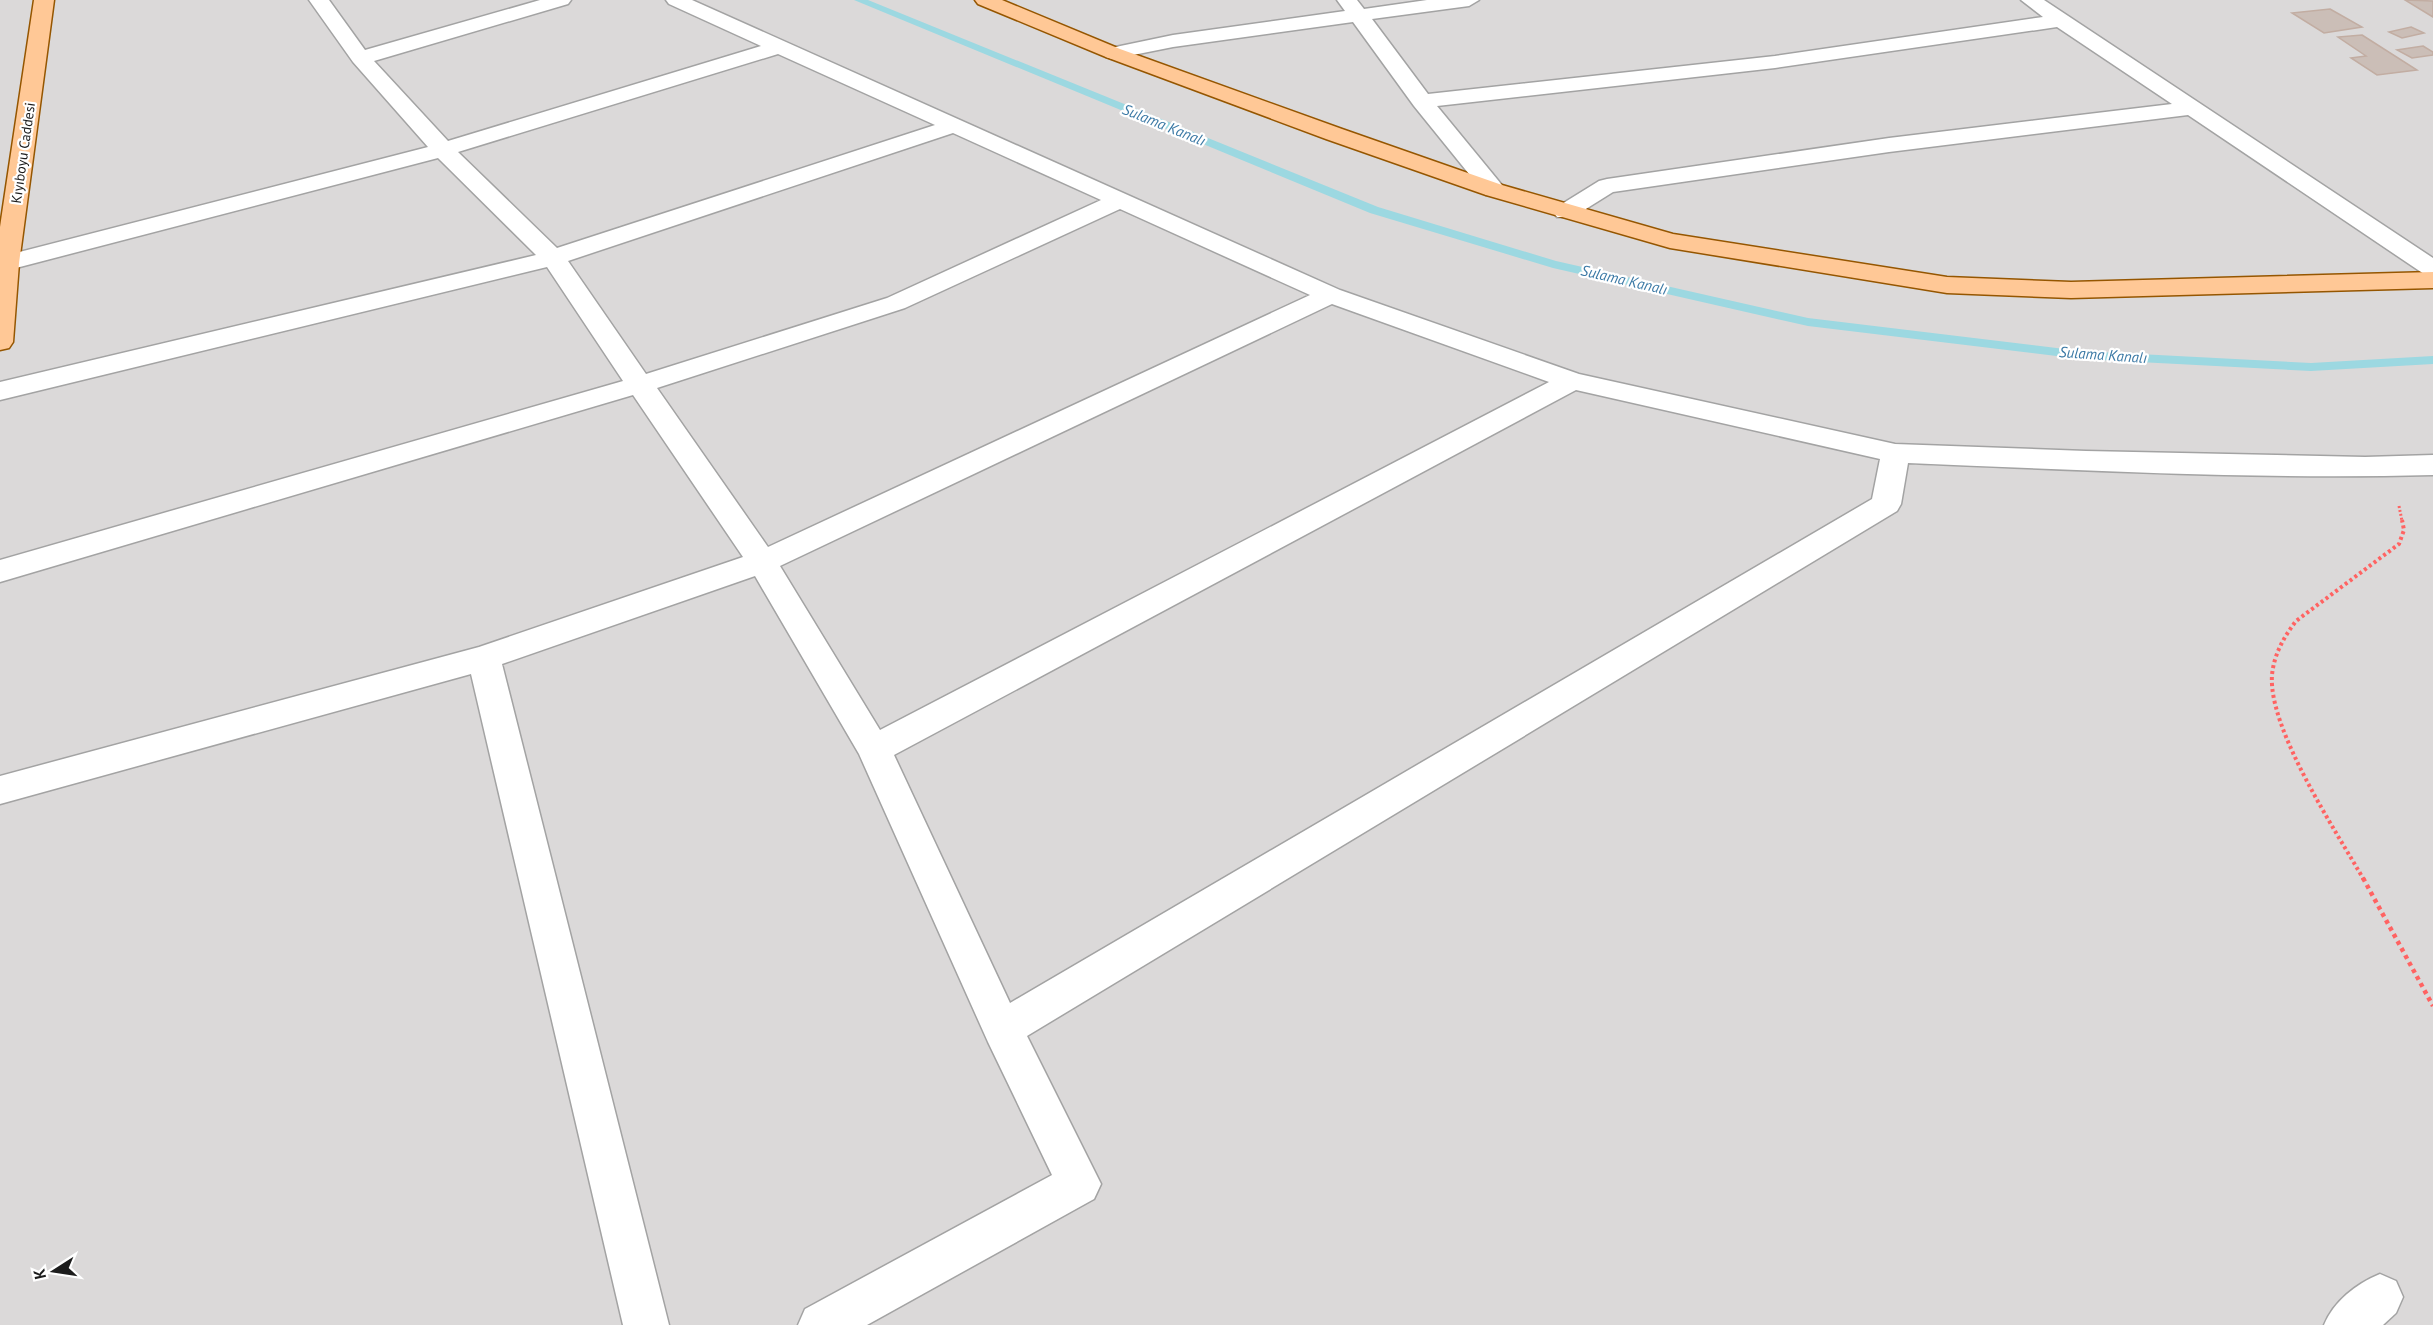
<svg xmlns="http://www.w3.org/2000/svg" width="2433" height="1325" viewBox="0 0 2433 1325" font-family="'PT Sans',sans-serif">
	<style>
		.residential { fill: #dbd9d9 }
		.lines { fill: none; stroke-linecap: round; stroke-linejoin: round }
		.stream { fill: #9cd8e1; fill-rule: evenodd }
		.building { fill: #cbbeb7; stroke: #c2ada2; stroke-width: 1.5 }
		.minor-casing { stroke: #a3a3a3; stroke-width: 3 }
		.major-casing { stroke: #955600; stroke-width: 3 }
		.path-far2 { stroke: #ff6362; stroke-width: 3; stroke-dasharray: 2 2; stroke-linecap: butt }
		.path-far1 { stroke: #ff6362; stroke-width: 4; stroke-dasharray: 3 3; stroke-linecap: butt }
		.path { stroke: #ff6362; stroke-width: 4.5; stroke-dasharray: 4 4; stroke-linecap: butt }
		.minor { fill: #fff; fill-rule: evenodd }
		.major { fill: #ffc896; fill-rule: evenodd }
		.labels { text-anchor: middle; stroke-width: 4.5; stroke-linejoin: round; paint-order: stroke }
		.far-street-label { font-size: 14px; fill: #1c1c1c; stroke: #fff }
		.far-water-label { font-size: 15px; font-style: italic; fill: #3b79a5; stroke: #fff }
	</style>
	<rect width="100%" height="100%" fill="#efe9e1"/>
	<rect class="residential" x="0" y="0" width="2433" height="1325"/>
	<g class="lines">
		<path class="stream" d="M854,0h14l510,207 178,54 252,57 273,33 230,12 122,-7v8l-122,7 -230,-12 -273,-33 -255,-58 -183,-55z"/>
	</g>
	<g class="building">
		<path d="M2405,0l28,1v16z"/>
		<path d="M2330,9l32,18 -38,6 -32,-20z"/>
		<path d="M2411,27l13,6 -22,5 -13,-6z"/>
		<path d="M2362,35l55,35 -40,5 -26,-17 15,-2 -28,-19z"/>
		<path d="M2423,46l10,6v3l-21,3 -15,-8z"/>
	</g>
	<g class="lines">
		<defs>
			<g id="minor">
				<path d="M309,0h20l36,50 175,-50h31l-3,4 -194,57 74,80 313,-95 -92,-42 -3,-4h26l648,290 239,84 316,70 191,7 279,6 68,-2v20c-175,5 -351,-5 -525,-12l-7,41 -4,7 -870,525 74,148 -7,15 -227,126h-69l7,-16 247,-134 -64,-133 -129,-288 -104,-178 -253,88 167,661h-46l-152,-651 -471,130v-28l479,-129 264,-90 -110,-162 -633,187v-22l623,-179 -76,-114 -547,133v-18l536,-127 -98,-97 -422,110 -16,1v-12l428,-110 -75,-85zM778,54l157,71 -378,123 -99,-96zM953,133l148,67 -214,98 -241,76 -78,-113zM1120,209l190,86 -542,252 -111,-159 248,-80zM1332,304l217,78 -669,348 -100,-164zM1576,390l304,69 -8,40 -862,504 -116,-248z"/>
				<path d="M1337,0h20l7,9 63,-9h52l-10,6 -97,13 56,75 347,-38 268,-39 -22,-17h23l389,258v18l-9,-2 -236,-159 -299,37 -276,40 -40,25h-16l-4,-5 4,-5 42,-26 8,-2 282,-41 283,-34 -115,-77 -282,41 -338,38 69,84 -4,5h-16l-72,-89 -61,-84 -180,25 -60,12 -7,-2 -3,-4 3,-4 67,-14 172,-24z"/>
				<path d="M2380,1274l16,7 7,16 -7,16 -13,12h-59c10,-24 32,-41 56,-51z"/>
			</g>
			<g id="major">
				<path d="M34,0h20l-35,263 -6,79 -4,6 -9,2v-123z"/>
				<path d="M975,0h27l118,49 222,80 160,56 171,49 274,43 124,5 362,-10v16l-362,10 -124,-5 -277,-45 -184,-53 -160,-56 -220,-82 -128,-53z"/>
			</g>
		</defs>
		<use href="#minor" class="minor-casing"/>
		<use href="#major" class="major-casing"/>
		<path class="path-far2" d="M2399,506l3,15"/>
		<path class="path-far1" d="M2364,880c-28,-49 -96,-151 -92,-205 2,-21 12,-38 24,-54l103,-77 5,-14 -2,-10"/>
		<path class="path" d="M2363,878l70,128"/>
		<use href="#minor" class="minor"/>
		<use href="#major" class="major"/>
	</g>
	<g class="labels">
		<g class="far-street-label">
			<text transform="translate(23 153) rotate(-82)" y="5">Kıyıboyu Caddesi</text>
		</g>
		<g class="far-water-label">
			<text transform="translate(1164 125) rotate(22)" y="5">Sulama Kanalı</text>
			<text transform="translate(1624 280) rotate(13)" y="5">Sulama Kanalı</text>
			<text transform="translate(2103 355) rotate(4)" y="5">Sulama Kanalı</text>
		</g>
	</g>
	<g transform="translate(54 1271) rotate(258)" stroke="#ffffff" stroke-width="4.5" paint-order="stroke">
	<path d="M0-4.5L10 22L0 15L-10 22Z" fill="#1c1c1c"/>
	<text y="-9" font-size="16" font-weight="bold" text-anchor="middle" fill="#1c1c1c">K</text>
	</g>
</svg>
